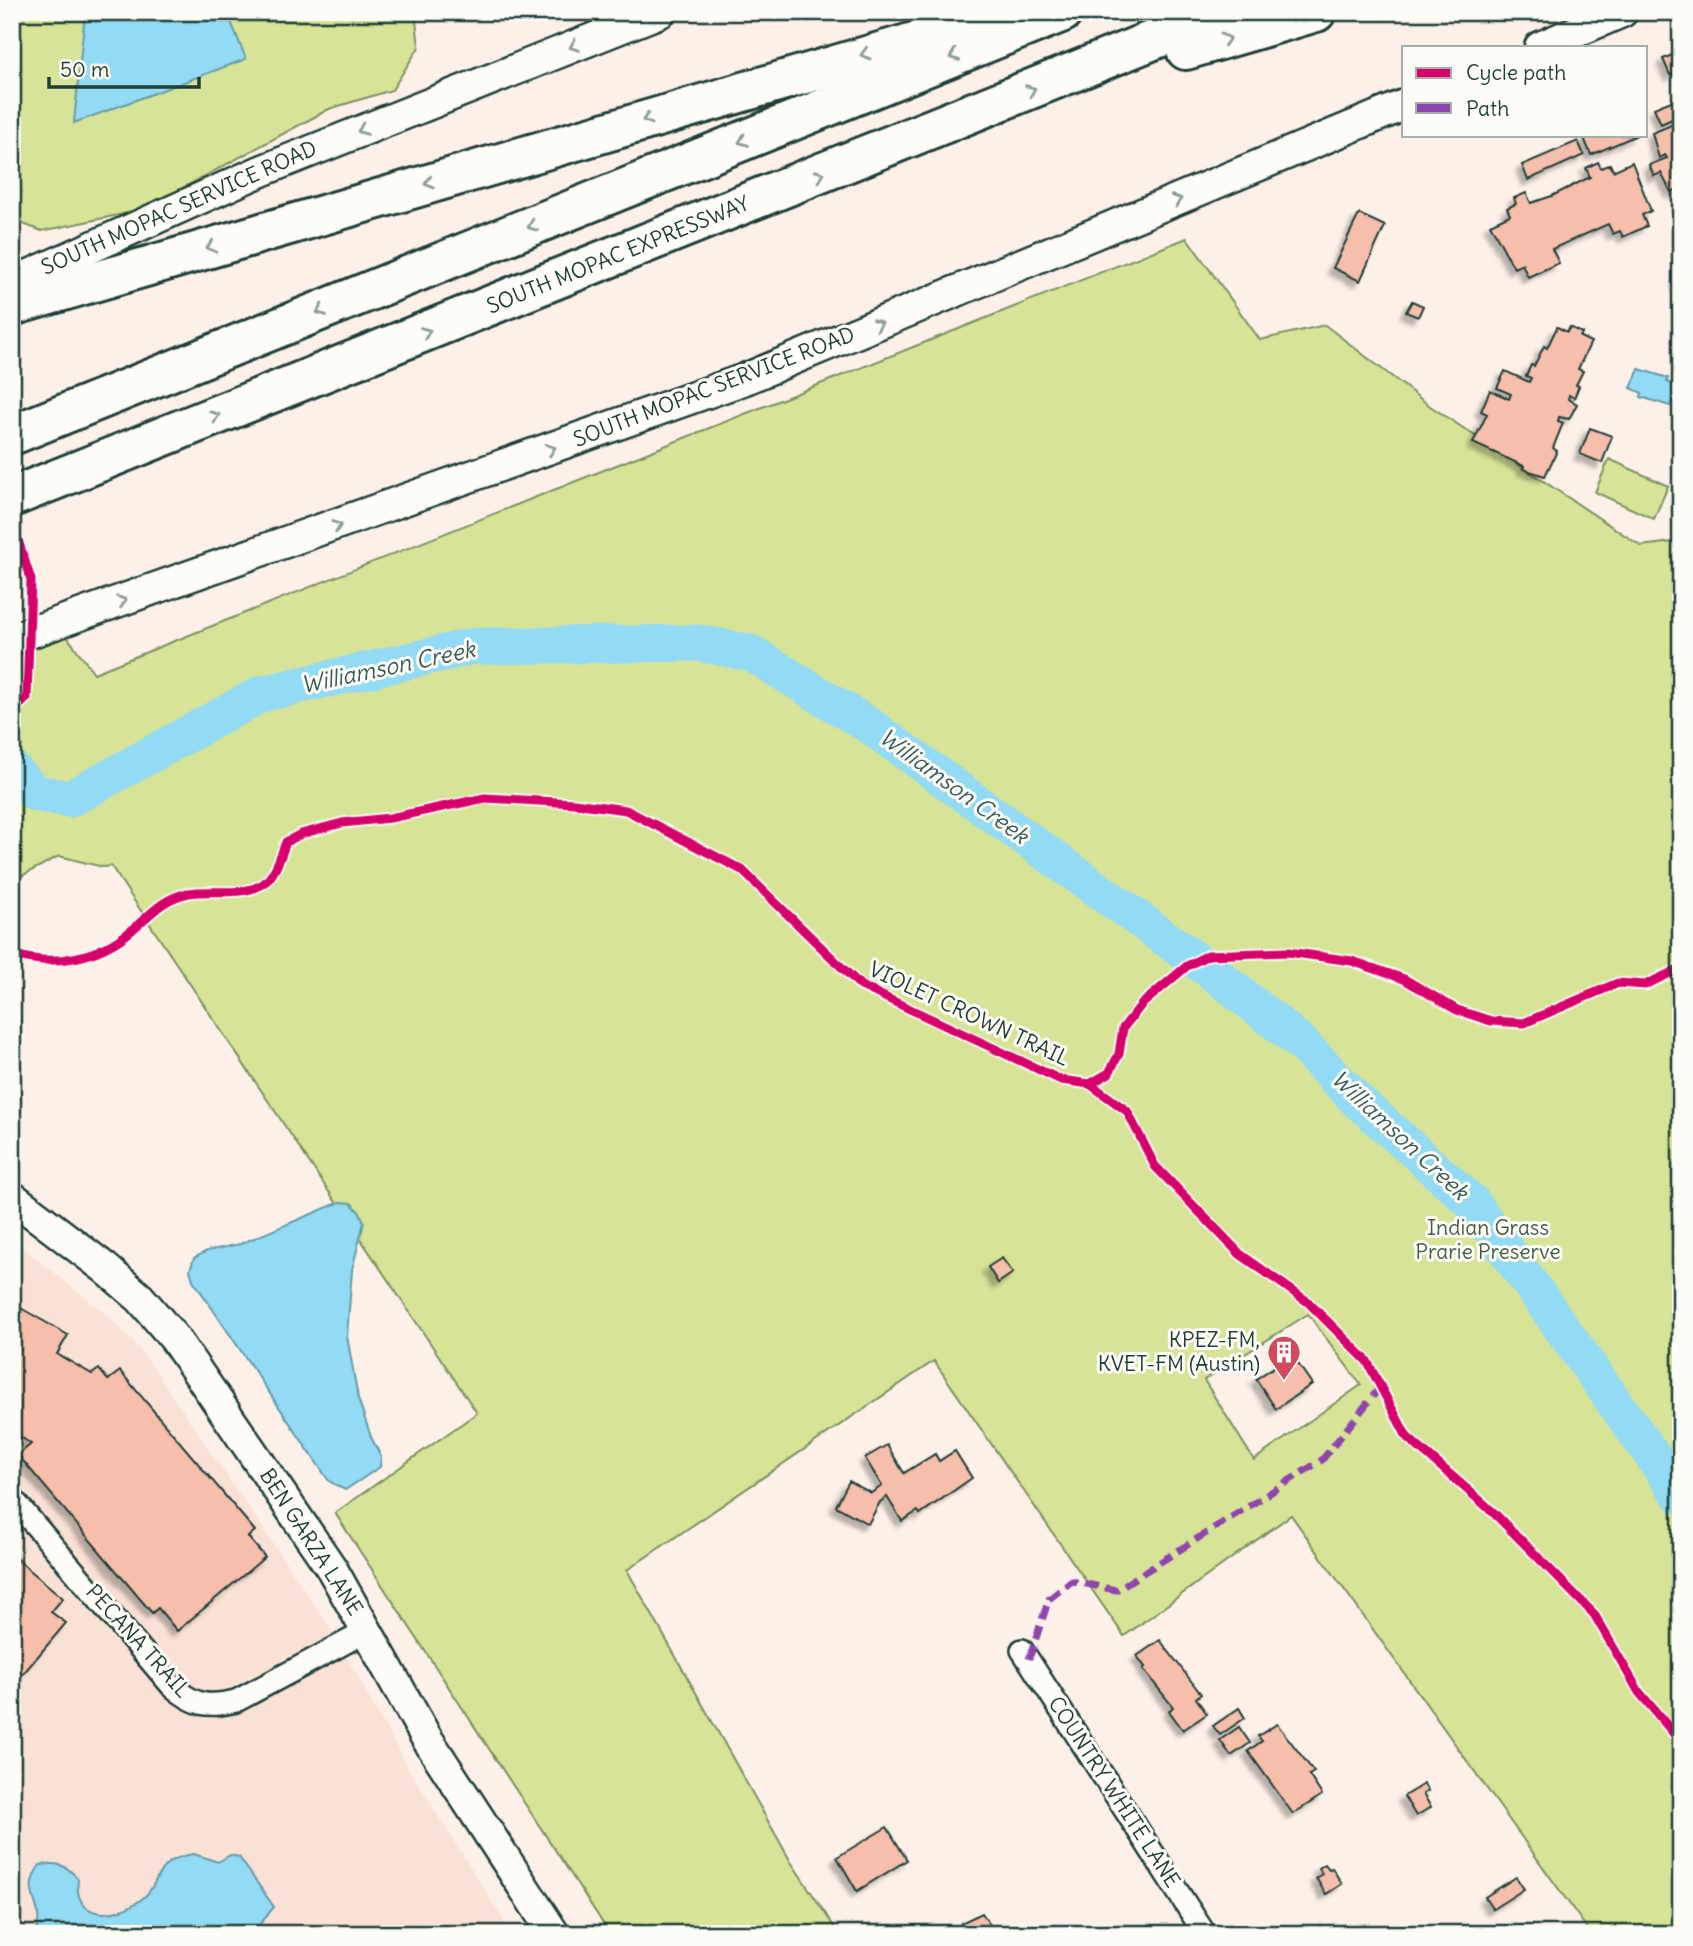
<svg xmlns="http://www.w3.org/2000/svg" width="1693" height="1946" viewBox="0 0 1693 1946" font-family="Delius,sans-serif">
	<style>
		.built { fill: #fae1d6 }
		.green { fill: #d7e396; stroke: #7b9065; stroke-width: 2; fill-rule: evenodd }
		.water { fill: #93daf5; stroke: #659ba8; stroke-width: 2 }
		.lines { fill: none; stroke-linecap: round; stroke-linejoin: round }
		.river { stroke: #93daf5; stroke-width: 37 }
		.building { fill: #f6beab; stroke: #1f3d34; stroke-width: 2; filter: url(#shadow) }
		.street-casing { stroke: #1f3d34; stroke-width: 26 }
		.secondary-casing { stroke: #1f3d34; stroke-width: 35 }
		.highway-casing { stroke: #1f3d34; stroke-width: 44 }
		.street { stroke: #fdfcf7; stroke-width: 21 }
		.secondary { stroke: #fdfcf7; stroke-width: 30 }
		.highway { stroke: #fdfcf7; stroke-width: 38 }
		.quiet { stroke: #8e44ad; stroke-width: 7; stroke-dasharray: 14 7; stroke-linecap: butt }
		.cycleway-casing { stroke: #fdfcf7; stroke-width: 13 }
		.cycleway { stroke: #d6006c; stroke-width: 9 }
		.oneway { stroke: #8e9c96 }
		.labels { text-anchor: middle; stroke-width: 6; stroke-linejoin: round; paint-order: stroke }
		.street-label { font-size: 21px; fill: #1f3d34; stroke: #fdfcf7 }
		.park-label { font-size: 21px; fill: #445e48; stroke: #fdfcf7 }
		.poi-label { font-size: 21px; fill: #1f3d34; stroke: #fdfcf7; text-anchor: end }
		.water-label { font-size: 23px; font-style: italic; fill: #365c5b; stroke: #fdfcf7 }
	</style>
	<defs>
		<filter id="shadow"><feDropShadow dx="-5.5" dy="5.5" stdDeviation="2" flood-color="#0004"/></filter>
	</defs>
	<rect width="100%" height="100%" fill="#fcf0e8"/>
	<filter id="ink" filterUnits="userSpaceOnUse"><feTurbulence type="fractalNoise" baseFrequency=".0143" numOctaves="2"/><feDisplacementMap in="SourceGraphic" scale="14" xChannelSelector="R" yChannelSelector="G"/><feConvolveMatrix kernelMatrix="1 2 1 2 8 2 1 2 1" color-interpolation-filters="sRGB"/></filter>
	<g filter="url(#ink)">
		<path class="built" d="M12,1239l88,70 32,31 23,30 174,256 80,143 103,165h-500z"/>
		<g class="green">
			<path d="M12,12h403l4,35 -27,43 -63,19 -187,101 -100,21 -30,-11z"/>
			<path d="M1187,238l73,102 65,-15 105,81 211,140 40,-5v1393h-90l-300,-419 -167,121 -190,-275 -307,209 164,292 48,72h-229l-275,-421 142,-100 -366,-547 -8,1 -44,-11 -47,25v-242l45,-16 37,50zM1308,1314l53,71 -107,75 -50,-80z"/>
			<path d="M1609,459l59,27 -14,33 -59,-27z"/>
		</g>
		<g class="water">
			<path d="M85,12h142l19,47 -172,64z"/>
			<path d="M1639,369l29,9 -1,4 12,4 -9,20 -29,-9 1,-4 -11,-5z"/>
			<path d="M340,1202l11,1 9,10 4,9 -12,48 -5,66 11,62 13,39 10,20 -1,10 -35,23 -16,-9 -136,-201 -3,-10 4,-12 13,-7 33,-7z"/>
			<path d="M194,1854l24,8 12,-7 9,2 35,50 -22,27h-217c13,-30 -17,-39 5,-69 17,-3 26,-1 38,14 -5,43 39,40 65,19 11,-8 12,-21 21,-31 7,-8 20,-12 30,-13z"/>
		</g>
		<g class="lines">
			<path class="river" d="M12,768l23,25 35,6 191,-105 214,-48 224,-3 52,10 119,73 345,248 83,66 61,62 113,100 209,294"/>
		</g>
		<g class="building">
			<path d="M1681,51v19l-11,5 -7,-16z"/>
			<path d="M1681,97v18l-20,9 -7,-16z"/>
			<path d="M1681,121v80l-5,-11 -5,2 -10,-19 -7,3 -5,-11 18,-7 -2,-3 -6,3 -7,-25z"/>
			<path d="M1592,135h45l-46,20 -7,-17z"/>
			<path d="M1578,141l6,14 -56,25 -6,-15z"/>
			<path d="M1598,162l3,6 9,-4 3,7 19,-9 19,49 -9,4 5,11 -24,11 -3,-6 -7,3 -5,-10 -56,25 7,14 -31,14 -6,-13 -8,4 -24,-44 20,-9 -3,-7 9,-4 -2,-6 12,-5 5,10 21,-7 38,-19 -4,-9z"/>
			<path d="M1359,214l26,12 -25,55 -27,-13z"/>
			<path d="M1412,301l11,5 -5,11 -12,-5z"/>
			<path d="M1557,327l10,5 3,-5 12,6 -2,4 11,5 -13,27 5,2 -7,14 3,1 -5,12 -5,-3 -1,4 9,5 -8,15 -10,-2 -1,4 5,2 -10,25 4,3 -12,25 -22,-7 1,-3 -51,-23 14,-29 -6,-3 9,-21 19,9 2,-5 -14,-6 8,-17 24,11 2,-4 -5,-2 5,-11 3,1 10,-20 3,2z"/>
			<path d="M1590,428l22,8 -10,27 -22,-9z"/>
			<path d="M1002,1258l11,15 -15,10 -10,-16z"/>
			<path d="M12,1303l56,32 -11,19 35,20 7,-5 9,11 12,-9 135,160 -7,6 17,20 -88,74 -19,-23 -6,5 -134,-158 13,-11 -19,-13z"/>
			<path d="M1292,1355l20,29 -36,25 -20,-30z"/>
			<path d="M887,1445l17,28 31,-19 4,7 16,-10 17,27 -52,36 -2,-3 -16,10 -15,-24 -7,5 -12,22 -32,-18 13,-25 22,12 11,-7 -17,-28z"/>
			<path d="M12,1555l51,43 -12,14 15,11 -54,64z"/>
			<path d="M1160,1640l41,54 -5,4 11,16 -24,16 -14,-19 4,-4 -30,-38 2,-2 -8,-11z"/>
			<path d="M1239,1708l6,10 -25,17 -7,-9z"/>
			<path d="M1277,1724l37,48 -5,3 13,20 -29,19 -45,-63 14,-10 -4,-5z"/>
			<path d="M1239,1727l11,16 -19,13 -11,-16z"/>
			<path d="M1424,1784l4,7 -5,3 8,13 -15,9 -12,-20z"/>
			<path d="M887,1827l20,33 -50,31 -20,-34z"/>
			<path d="M1325,1864l4,5 3,-1 10,16 -16,10 -10,-16 6,-4 -3,-6z"/>
			<path d="M1516,1877l8,12 -31,20 -8,-12z"/>
			<path d="M982,1913l14,21h-38l3,-11z"/>
		</g>
		<g class="lines">
			<defs>
				<g id="street">
					<path d="M12,1498l160,188c22,19 35,22 64,15l131,-70"/>
					<path d="M1022,1650l183,284"/>
				</g>
				<g id="secondary">
					<path d="M1540,47l82,-35"/>
					<path d="M12,283l249,-112 399,-159"/>
					<path d="M12,639l733,-260 659,-274"/>
					<path d="M12,1197l93,71 35,30 35,41 157,230 94,168 128,197"/>
				</g>
				<g id="highway">
					<path d="M1186,50l130,-38"/>
					<path d="M12,306l984,-288"/>
					<path d="M12,435l1051,-423"/>
					<path d="M12,497l1211,-485"/>
				</g>
			</defs>
			<use href="#street" class="street-casing"/>
			<use href="#secondary" class="secondary-casing"/>
			<use href="#highway" class="highway-casing"/>
			<use href="#street" class="street"/>
			<use href="#secondary" class="secondary"/>
			<use href="#highway" class="highway"/>
			<path class="quiet" d="M1029,1659l20,-60 23,-18 44,9 206,-130 59,-74"/>
			<defs>
				<g id="cycleway">
					<path d="M12,522l19,58 -4,118 -15,14"/>
					<path d="M12,954c41,14 87,4 120,-24 19,-16 31,-32 57,-37 24,-4 52,4 74,-9 12,-8 18,-29 23,-42l15,-8 41,-11 48,-5 95,-20 89,5 52,7 116,60 119,116 200,94 29,4 19,-11 10,-19 4,-26 19,-24 45,-38 21,-11 80,-3 64,9 52,18 53,31 34,11 33,2 94,-40 27,2 36,-17"/>
					<path d="M1090,1084l37,27 28,55 85,88 68,48 59,59 40,76 86,75 101,102 45,78 42,50"/>
				</g>
			</defs>
			<use href="#cycleway" class="cycleway-casing"/>
			<use href="#cycleway" class="cycleway"/>
		</g>
		<defs><path id="oneway-chevron" d="M-2-3.5L2.5 0L-2 3.5" fill="none" stroke-width="1.6" stroke-linecap="round" stroke-linejoin="round" transform="scale(1.75)"/></defs>
		<g class="oneway">
			<use href="#oneway-chevron" transform="translate(1226 39) rotate(-17)"/>
			<use href="#oneway-chevron" transform="translate(574 46) rotate(159)"/>
			<use href="#oneway-chevron" transform="translate(865 54) rotate(164)"/>
			<use href="#oneway-chevron" transform="translate(954 56) rotate(158)"/>
			<use href="#oneway-chevron" transform="translate(1031 90) rotate(-22)"/>
			<use href="#oneway-chevron" transform="translate(647 119) rotate(164)"/>
			<use href="#oneway-chevron" transform="translate(362 130) rotate(158)"/>
			<use href="#oneway-chevron" transform="translate(743 141) rotate(158)"/>
			<use href="#oneway-chevron" transform="translate(820 175) rotate(-22)"/>
			<use href="#oneway-chevron" transform="translate(429 183) rotate(164)"/>
			<use href="#oneway-chevron" transform="translate(1177 200) rotate(-22)"/>
			<use href="#oneway-chevron" transform="translate(532 226) rotate(158)"/>
			<use href="#oneway-chevron" transform="translate(211 247) rotate(164)"/>
			<use href="#oneway-chevron" transform="translate(321 311) rotate(158)"/>
			<use href="#oneway-chevron" transform="translate(878 324) rotate(-22)"/>
			<use href="#oneway-chevron" transform="translate(426 332) rotate(-22)"/>
			<use href="#oneway-chevron" transform="translate(215 416) rotate(-22)"/>
			<use href="#oneway-chevron" transform="translate(551 449) rotate(-20)"/>
			<use href="#oneway-chevron" transform="translate(337 526) rotate(-19)"/>
			<use href="#oneway-chevron" transform="translate(122 601) rotate(-19)"/>
		</g>
	</g>
	<defs>
		<symbol id="building-pin" viewBox="-11 -11 22 30"><path d="M0 17L-7.5 6A9.5 9.5 0 1 1 7.5 6Z" fill="#d1495b" stroke="#fdfcf7"/><path d="M-4-6H4V6H1V3H-1V6H-4ZM-2.5-4.3h1.7v1.8h-1.7ZM.8-4.3h1.7v1.8H.8ZM-2.5-1h1.7V.8h-1.7ZM.8-1h1.7V.8H.8Z" fill="#fff"/></symbol>
	</defs>
	<g fill-rule="evenodd">
		<use href="#building-pin" x="1265" y="1333" width="38" height="52"/>
	</g>
	<g class="labels">
		<g class="street-label">
			<text transform="translate(179 208) rotate(-24)" y="7">SOUTH MOPAC SERVICE ROAD</text>
			<text transform="translate(618 255) rotate(-22)" y="7">SOUTH MOPAC EXPRESSWAY</text>
			<text transform="translate(714 387) rotate(-21)" y="7">SOUTH MOPAC SERVICE ROAD</text>
			<text transform="translate(969 1014) rotate(25)" y="7">VIOLET CROWN TRAIL</text>
			<text transform="translate(311 1542) rotate(57)" y="7">BEN GARZA LANE</text>
			<text transform="translate(138 1641) rotate(48)" y="7">PECANA TRAIL</text>
			<text transform="translate(1114 1792) rotate(57)" y="7">COUNTRY WHITE LANE</text>
		</g>
		<g class="park-label">
			<text x="1488" y="1235">Indian Grass<tspan x="1488" dy="24">Prarie Preserve</tspan></text>
		</g>
		<g class="poi-label">
			<text x="1260" y="1347">KPEZ-FM,<tspan x="1260" dy="24">KVET-FM (Austin)</tspan></text>
		</g>
		<g class="water-label">
			<text transform="translate(388 667) rotate(-12)" y="8">Williamson Creek</text>
			<text transform="translate(954 786) rotate(36)" y="8">Williamson Creek</text>
			<text transform="translate(1400 1135) rotate(43)" y="8">Williamson Creek</text>
		</g>
	</g>
	<rect width="1693" height="1946" fill="none" stroke="#fdfcf7" stroke-width="42"/>
	<rect x="21" y="21" width="1651" height="1904" fill="none" stroke="#1f3d34" stroke-width="2.5" filter="url(#ink)"/>
	<rect x="1402" y="46" width="245" height="91" fill="#fdfcf7" stroke="#a4b0a9" stroke-width="2"/>
	<rect x="1416" y="68" width="35" height="10" fill="#d6006c" stroke="#a4b0a9" stroke-width="2"/>
	<text x="1466" y="80" font-size="21" fill="#1f3d34">Cycle path</text>
	<rect x="1416" y="103" width="35" height="10" fill="#8e44ad" stroke="#a4b0a9" stroke-width="2"/>
	<text x="1466" y="116" font-size="21" fill="#1f3d34">Path</text>
	<path d="M49 77v10h150v-10" fill="none" stroke="#1f3d34" stroke-width="3.5"/>
	<text x="60" y="77" font-size="21" fill="#1f3d34" stroke="#fdfcf7" stroke-width="5" paint-order="stroke">50 m</text>
</svg>
